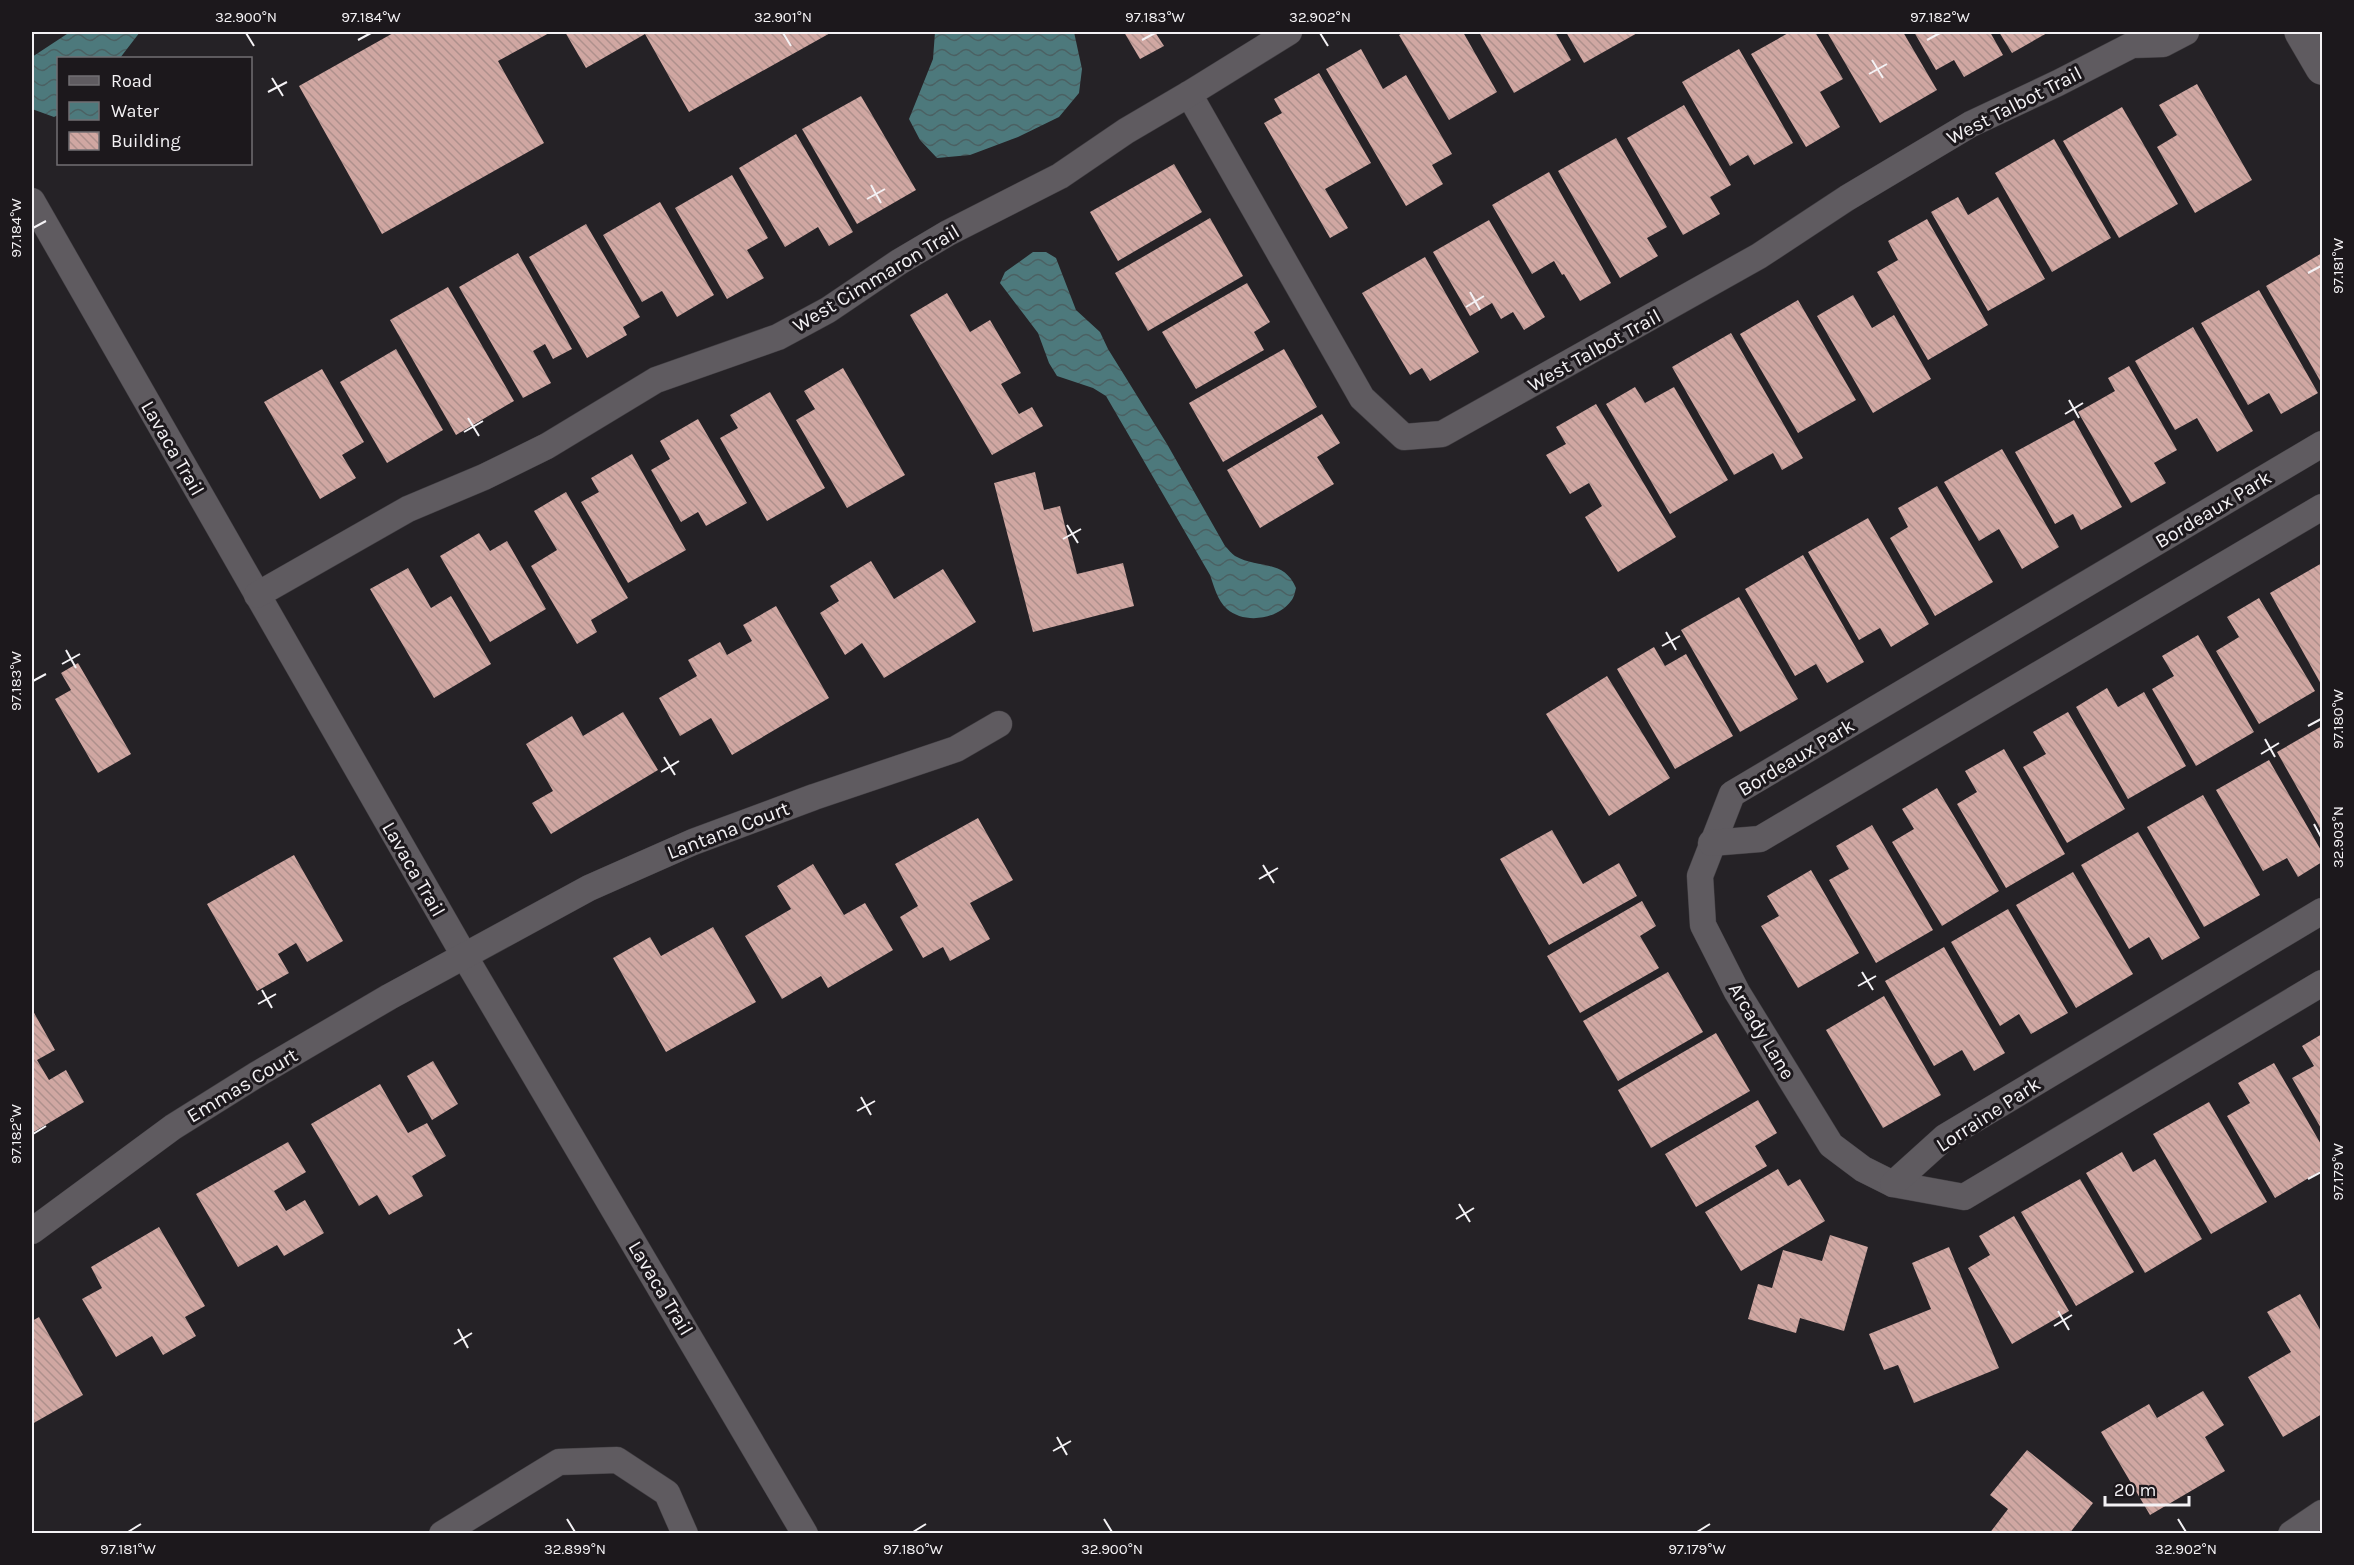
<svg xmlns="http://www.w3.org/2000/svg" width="2354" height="1565" viewBox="0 0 2354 1565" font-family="Karla,sans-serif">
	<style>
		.water { fill: url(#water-waves) }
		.building { fill: url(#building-back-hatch) }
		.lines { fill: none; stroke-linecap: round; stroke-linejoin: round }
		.street-casing { stroke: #413e42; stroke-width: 27 }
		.secondary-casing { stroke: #413e42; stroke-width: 34 }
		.street { stroke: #5f5b60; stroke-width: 26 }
		.secondary { stroke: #5f5b60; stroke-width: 33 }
		.ticks { fill: none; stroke: #f4f2f5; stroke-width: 2 }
		.labels { text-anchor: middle; stroke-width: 6; stroke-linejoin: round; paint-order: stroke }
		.street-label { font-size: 20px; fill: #f4f2f5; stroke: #1c181c }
		.neatline { fill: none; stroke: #f4f2f5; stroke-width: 2 }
		.ticks-label { font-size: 15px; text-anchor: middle; fill: #f4f2f5 }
	</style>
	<defs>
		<pattern id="water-waves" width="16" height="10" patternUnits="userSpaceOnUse" patternTransform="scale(1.5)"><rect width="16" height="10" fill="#4d797c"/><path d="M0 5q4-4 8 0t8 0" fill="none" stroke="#4b6163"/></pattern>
		<pattern id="building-back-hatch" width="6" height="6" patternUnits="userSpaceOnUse" patternTransform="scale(1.5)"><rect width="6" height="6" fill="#d0a7a2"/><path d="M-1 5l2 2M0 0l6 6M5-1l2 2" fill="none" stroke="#ae908c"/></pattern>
	</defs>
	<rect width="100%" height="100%" fill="#252226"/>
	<g class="water">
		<path d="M70,32h70l-20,26h-62v57l-4,2 -22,-8v-52z"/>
		<path d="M935,32h139l8,37 -3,24 -20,24 -41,20 -48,18 -33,3 -17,-18 -11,-21 24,-60z"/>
		<path d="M1033,252h13l10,6 20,52 24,22 8,17 59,95 58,102c3,3 7,8 10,10 23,13 49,3 61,32 -1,4 -2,10 -5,13 -14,19 -47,23 -64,8 -10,-9 -13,-23 -17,-34l-104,-179 -13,-8 -36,-12 -8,-13 -11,-30 -38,-50 5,-11z"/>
	</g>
	<g class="building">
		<path d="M395,32h156l-53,29 46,82 -162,91 -83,-148z"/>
		<path d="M565,32h267l-143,80 -44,-78 -59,34z"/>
		<path d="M1124,32h31l9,14 -24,13z"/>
		<path d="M1405,32h58l34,60 -48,28 -50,-85z"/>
		<path d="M1479,32h76l16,28 -57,33z"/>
		<path d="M1566,32h73l-55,31z"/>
		<path d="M1790,32h25l28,47 -23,13 20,35 -34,20 -55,-93z"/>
		<path d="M1827,32h76l34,58 -57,33z"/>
		<path d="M1914,32h76l13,23 -39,22 -10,-17 -18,10z"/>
		<path d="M1999,32h47l1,1 -35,20z"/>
		<path d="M1361,49l22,40 23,-14 46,79 -20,11 11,19 -37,22 -80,-137z"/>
		<path d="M1739,49l54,94 -39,22 -6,-10 -18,11 -48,-84z"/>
		<path d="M1319,73l52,90 -46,26 23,39 -18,10 -66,-115 18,-10 -8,-14z"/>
		<path d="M2197,84l55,96 -57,33 -38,-66 20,-12 -18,-30z"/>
		<path d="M861,96l55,94 -59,34 -55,-95z"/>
		<path d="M1684,105l47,80 -21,12 10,17 -37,21 -56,-97z"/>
		<path d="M2122,107l56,97 -59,34 -56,-97z"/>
		<path d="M796,134l57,98 -24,14 -11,-19 -33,20 -46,-79z"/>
		<path d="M1616,138l51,89 -20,11 11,18 -38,22 -62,-107z"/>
		<path d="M2054,139l57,99 -59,34 -57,-99z"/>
		<path d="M1174,164l28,48 -84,49 -28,-49z"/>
		<path d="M1549,172l62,111 -31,18 -16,-27 -2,1 -8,-14 -22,13 -40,-69z"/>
		<path d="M732,175l36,63 -21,12 17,28 -37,21 -52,-91z"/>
		<path d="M1958,197l10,18 30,-18 47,82 -57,32 -57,-99z"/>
		<path d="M660,202l54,93 -37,22 -15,-26 -20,11 -39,-67z"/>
		<path d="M1210,218l33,58 -95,55 -33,-58z"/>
		<path d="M1927,219l61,106 -60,35 -51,-88 21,-12 -10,-19z"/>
		<path d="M1489,220l56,97 -21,13 -11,-18 -12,7 -9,-16 -22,13 -37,-64z"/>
		<path d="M586,224l54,93 -17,10 4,8 -40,23 -58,-101z"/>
		<path d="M518,253l54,96 -19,10 -8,-15 -12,7 18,32 -28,15 -64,-111z"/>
		<path d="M2322,253v131l-56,-98z"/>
		<path d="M1425,257l54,95 -49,29 -8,-13 -12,7 -48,-82z"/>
		<path d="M1247,283l23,39 -16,10 10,18 -68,39 -34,-57z"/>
		<path d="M448,287l66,114 -58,34 -66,-115z"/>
		<path d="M2259,290l59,103 -37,21 -12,-21 -21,12 -47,-82z"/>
		<path d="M947,293l23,39 20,-12 31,53 -20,11 18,30 13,-7 11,19 -51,29 -82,-140z"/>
		<path d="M1853,295l19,33 22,-13 37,64 -58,34 -56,-97z"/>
		<path d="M1798,300l58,100 -58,33 -58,-99z"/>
		<path d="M2193,327l60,104 -36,21 -20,-34 -22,12 -40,-69z"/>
		<path d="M1731,333l72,125 -21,12 -9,-17 -39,22 -62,-108z"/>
		<path d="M396,349l47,81 -56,33 -47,-81z"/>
		<path d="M1284,349l33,58 -94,55 -34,-59z"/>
		<path d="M2129,366l48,84 -23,13 12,20 -35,20 -53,-91 37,-21 -7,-13z"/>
		<path d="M843,368l62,107 -58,33 -51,-88 19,-11 -11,-18z"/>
		<path d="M322,369l42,73 -22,13 14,23 -36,21 -56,-97z"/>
		<path d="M1635,387l10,16 29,-16 54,93 -58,34 -64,-110z"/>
		<path d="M770,392l55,96 -58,33 -47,-83 18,-10 -8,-13z"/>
		<path d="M1596,404l80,133 -58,35 -33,-55 17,-11 -13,-23 -19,11 -24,-39 20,-11 -10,-17z"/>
		<path d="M1322,414l18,29 -23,14 17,27 -74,44 -33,-58z"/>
		<path d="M698,419l49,84 -41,23 -8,-14 -17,10 -30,-52 19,-11 -10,-18z"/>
		<path d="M2074,420l48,87 -41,23 -8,-16 -18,10 -40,-72z"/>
		<path d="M2002,449l57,98 -37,22 -23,-40 -20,12 -35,-59z"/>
		<path d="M632,454l54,96 -58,33 -47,-81 18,-10 -8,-14z"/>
		<path d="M1035,472l9,38 16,-4 17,68 46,-11 11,43 -101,26 -39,-149z"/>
		<path d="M1937,486l56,96 -58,34 -45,-78 18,-11 -10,-19z"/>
		<path d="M566,492l62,106 -37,22 6,12 -20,12 -46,-78 26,-16 -23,-39z"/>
		<path d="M1868,518l61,106 -38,23 -11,-19 -21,12 -51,-88z"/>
		<path d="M479,533l11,18 17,-10 39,68 -56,33 -50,-86z"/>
		<path d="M1803,555l61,107 -37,21 -11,-19 -21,12 -50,-87z"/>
		<path d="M871,561l23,38 49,-30 33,53 -92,56 -22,-35 -17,12 -25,-42 19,-12 -9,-15z"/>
		<path d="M2322,563v123l-52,-93z"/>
		<path d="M408,568l23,40 20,-12 40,68 -57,34 -64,-109z"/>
		<path d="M1739,597l59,102 -58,33 -59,-102z"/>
		<path d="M2259,598l56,93 -56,33 -43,-73 23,-14 -12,-20z"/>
		<path d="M776,606l53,92 -97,57 -21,-37 -31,18 -21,-38 38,-22 -9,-16 32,-18 7,13 25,-14 -9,-16z"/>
		<path d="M2198,635l56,97 -58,34 -44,-77 22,-13 -12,-20z"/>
		<path d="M1654,647l11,19 21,-12 47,82 -58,33 -58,-100z"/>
		<path d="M78,663l53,91 -33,19 -43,-74 16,-9 -10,-17z"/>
		<path d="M1607,676l63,102 -61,38 -63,-102z"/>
		<path d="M2107,688l11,19 26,-15 42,74 -58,33 -52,-92z"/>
		<path d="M623,712l35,58 -107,64 -19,-31 21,-12 -27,-47 46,-28 11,20z"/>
		<path d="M2068,712l57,97 -58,34 -44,-76 23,-13 -13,-22z"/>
		<path d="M2322,726v101l-2,1 -43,-76z"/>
		<path d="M2004,749l61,105 -59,34 -49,-84 20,-12 -12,-21z"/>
		<path d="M2269,760l53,92v10l-24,15 -11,-19 -24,13 -47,-81z"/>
		<path d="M1937,788l62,103 -57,35 -50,-84 22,-13 -12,-20z"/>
		<path d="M2203,795l57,100 -56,32 -57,-100z"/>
		<path d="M978,818l35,62 -43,23 20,36 -40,22 -7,-14 -20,11 -23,-41 18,-11 -23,-42z"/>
		<path d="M1872,825l61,105 -57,33 -47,-83 20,-11 -13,-23z"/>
		<path d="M1552,830l31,54 36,-21 18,33 -88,49 -49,-86z"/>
		<path d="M2138,832l62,106 -38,22 -13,-23 -20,12 -48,-84z"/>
		<path d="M294,855l49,86 -36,21 -11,-19 -18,11 11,19 -32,18 -50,-87z"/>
		<path d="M813,864l31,51 21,-12 28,47 -65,38 -7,-12 -39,23 -37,-63 46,-27 -14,-23z"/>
		<path d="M1811,870l48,83 -61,35 -37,-62 18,-10 -12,-20z"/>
		<path d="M2073,872l60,102 -57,34 -60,-103z"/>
		<path d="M1642,901l14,25 -16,10 19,32 -79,45 -33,-57z"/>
		<path d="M2008,909l60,104 -37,21 -12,-20 -19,12 -49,-84z"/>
		<path d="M713,927l43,75 -90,50 -53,-94 37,-21 11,19z"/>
		<path d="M1944,947l61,106 -31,18 -12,-21 -28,16 -49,-85z"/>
		<path d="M1668,972l35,60 -85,49 -35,-60z"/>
		<path d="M1884,996l57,99 -58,33 -57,-98z"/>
		<path d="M33,1011l22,39 -18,10 12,20 17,-10 18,32 -52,31v-121z"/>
		<path d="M1716,1033l34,58 -99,57 -33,-58z"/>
		<path d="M2322,1034v96l-30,-52 22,-12 -12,-20z"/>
		<path d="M433,1061l25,43 -26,16 -25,-44z"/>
		<path d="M2274,1063l48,83v24l-47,28 -48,-82 23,-13 -12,-20z"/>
		<path d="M380,1084l28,49 19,-10 19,33 -34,20 11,20 -34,19 -12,-20 -18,11 -48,-82z"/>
		<path d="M1758,1100l19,33 -22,13 12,20 -71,41 -31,-53z"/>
		<path d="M2209,1102l58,100 -56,32 -58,-100z"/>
		<path d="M288,1142l18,30 -32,19 12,20 19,-11 19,33 -40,23 -7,-11 -39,22 -42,-73z"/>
		<path d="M2122,1152l11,20 22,-13 47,80 -57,34 -59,-100z"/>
		<path d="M1778,1169l10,17 12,-7 25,42 -84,50 -36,-59z"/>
		<path d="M2080,1179l54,93 -58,34 -55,-94z"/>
		<path d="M2014,1216l55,95 -57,33 -44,-76 22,-13 -11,-19z"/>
		<path d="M159,1227l46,79 -20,11 11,19 -33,19 -11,-19 -36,21 -34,-58 20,-11 -11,-21z"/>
		<path d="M1830,1235l38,12 -24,84 -44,-13 -4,15 -48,-14 10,-35 14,4 11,-38 39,11z"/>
		<path d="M1949,1247l50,121 -85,35 -16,-38 -14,5 -15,-36 62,-25 -19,-46z"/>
		<path d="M2300,1294l22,39v81l-39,23 -35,-60 43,-25 -24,-40z"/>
		<path d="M39,1317l44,78 -51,29v-103z"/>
		<path d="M2203,1391l21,34 -19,12 20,34 -75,44 -49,-83 48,-28 8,14z"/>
		<path d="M2027,1450l66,53 -24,31h-80l19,-25 -18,-14z"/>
	</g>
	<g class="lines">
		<defs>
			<g id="street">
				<path d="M1189,94l173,304 42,39 38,-3 317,-178 88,-58 124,-74 87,-41 74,-38 31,-1 23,-12"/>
				<path d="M32,201l433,756 340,577"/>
				<path d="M2322,444l-590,350 -32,82 3,49 34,67 94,153 32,24 30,15 71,13 358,-214"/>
				<path d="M257,595l151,-86 76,-32 63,-31 109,-66 122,-43 50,-27 71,-48 49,-29 112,-57 66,-45 63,-37 100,-62"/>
				<path d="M1711,843l49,-4 562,-332"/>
				<path d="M1893,1184l52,-47 377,-226"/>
				<path d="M32,1231l141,-104 83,-52 133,-78 200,-109 104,-46 121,-45 142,-48 43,-25"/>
				<path d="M442,1534l117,-72 58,-2 50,33 18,41"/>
				<path d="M2291,1534l31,-21"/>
			</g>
			<path id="secondary" d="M2301,32l21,36"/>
		</defs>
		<use href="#street" class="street-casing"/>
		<use href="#secondary" class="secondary-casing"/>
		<use href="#street" class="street"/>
		<use href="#secondary" class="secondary"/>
	</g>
	<path class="ticks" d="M246,33l8,13M783,33l8,13M1320,33l8,13M358,40l13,-7M1142,40l13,-7M1927,40l13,-7M1872,60l11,18M1869,74l18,-10M272,78l11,18M268,92l19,-10M871,185l10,18M867,199l18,-10M33,228l13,-7M2308,273l13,-7M1470,292l10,18M1466,307l18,-11M2069,400l10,18M2065,414l18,-11M468,418l11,18M464,432l19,-11M1067,525l11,18M1063,539l18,-10M1666,632l10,18M1662,646l18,-10M66,650l10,18M62,664l18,-10M33,681l13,-7M2308,726l13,-7M2265,739l10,18M2261,754l18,-11M664,757l11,18M661,772l18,-11M2314,824l7,13M1263,865l11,18M1259,879l19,-11M1862,972l11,18M1858,986l18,-10M262,990l10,18M258,1004l18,-10M861,1097l10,18M857,1111l18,-10M33,1134l13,-8M2308,1179l13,-7M1459,1204l11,18M1456,1219l18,-11M2058,1311l11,19M2054,1326l18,-11M458,1329l10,19M454,1344l18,-11M1057,1437l10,18M1053,1451l18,-10M567,1519l8,13M1104,1519l8,13M2178,1519l8,13M128,1532l13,-8M913,1532l13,-8M1697,1532l13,-8"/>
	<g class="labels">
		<g class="street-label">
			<text transform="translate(2014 105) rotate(-27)" y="7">West Talbot Trail</text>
			<text transform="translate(876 278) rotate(-31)" y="7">West Cimmaron Trail</text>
			<text transform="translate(1594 350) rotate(-29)" y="7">West Talbot Trail</text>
			<text transform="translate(173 448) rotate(60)" y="7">Lavaca Trail</text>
			<text transform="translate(2213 509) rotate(-31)" y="7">Bordeaux Park</text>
			<text transform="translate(1796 757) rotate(-31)" y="7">Bordeaux Park</text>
			<text transform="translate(728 830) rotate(-21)" y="7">Lantana Court</text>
			<text transform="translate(414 869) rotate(60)" y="7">Lavaca Trail</text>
			<text transform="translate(1762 1031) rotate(59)" y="7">Arcady Lane</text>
			<text transform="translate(242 1085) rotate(-31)" y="7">Emmas Court</text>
			<text transform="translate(1988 1114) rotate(-33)" y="7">Lorraine Park</text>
			<text transform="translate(661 1288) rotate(59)" y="7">Lavaca Trail</text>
		</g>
	</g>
	<rect width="2354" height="1565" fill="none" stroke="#1c181c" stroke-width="66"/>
	<rect x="57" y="57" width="195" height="108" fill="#1c181c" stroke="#726f73" stroke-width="1.5"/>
	<rect x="69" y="76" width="30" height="9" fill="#5f5b60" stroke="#726f73" stroke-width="1.5"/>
	<text x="111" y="87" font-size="18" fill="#f4f2f5">Road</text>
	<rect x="69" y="102" width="30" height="18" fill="url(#water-waves)" stroke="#726f73" stroke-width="1.5"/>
	<text x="111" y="117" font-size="18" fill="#f4f2f5">Water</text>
	<rect x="69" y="132" width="30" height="18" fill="url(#building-back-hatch)" stroke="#726f73" stroke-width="1.5"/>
	<text x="111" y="147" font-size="18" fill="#f4f2f5">Building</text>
	<path d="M2105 1496v9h84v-9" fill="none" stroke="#f4f2f5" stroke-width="3"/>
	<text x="2114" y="1496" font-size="18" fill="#f4f2f5" stroke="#1c181c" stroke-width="4.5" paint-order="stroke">20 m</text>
	<rect x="33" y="33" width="2288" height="1499" class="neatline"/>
	<g class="ticks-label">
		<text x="246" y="22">32.900°N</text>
		<text x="371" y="22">97.184°W</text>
		<text x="783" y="22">32.901°N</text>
		<text x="1155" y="22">97.183°W</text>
		<text x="1320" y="22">32.902°N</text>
		<text x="1940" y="22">97.182°W</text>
		<text transform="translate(16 228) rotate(-90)" y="5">97.184°W</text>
		<text transform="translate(2338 266) rotate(-90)" y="5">97.181°W</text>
		<text transform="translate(16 681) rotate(-90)" y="5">97.183°W</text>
		<text transform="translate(2338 719) rotate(-90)" y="5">97.180°W</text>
		<text transform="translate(2338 837) rotate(-90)" y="5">32.903°N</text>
		<text transform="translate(16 1134) rotate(-90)" y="5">97.182°W</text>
		<text transform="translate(2338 1172) rotate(-90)" y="5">97.179°W</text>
		<text x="128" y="1554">97.181°W</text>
		<text x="575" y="1554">32.899°N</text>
		<text x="913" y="1554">97.180°W</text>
		<text x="1112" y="1554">32.900°N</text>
		<text x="1697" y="1554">97.179°W</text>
		<text x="2186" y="1554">32.902°N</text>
	</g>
</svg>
